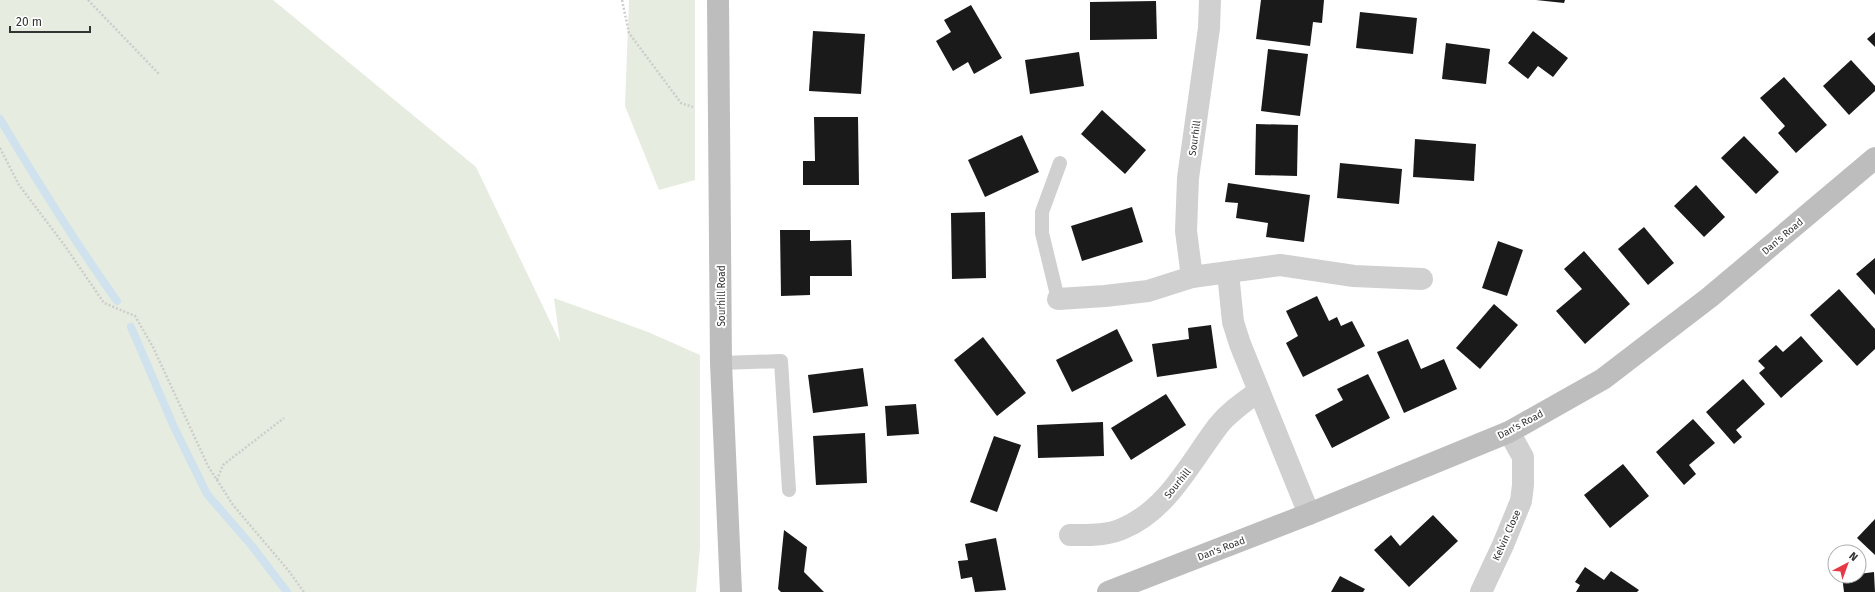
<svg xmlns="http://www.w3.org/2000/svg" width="1875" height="592" viewBox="0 0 1875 592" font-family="'Fira Sans',sans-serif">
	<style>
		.green { fill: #e6ecdf }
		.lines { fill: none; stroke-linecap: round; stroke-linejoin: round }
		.stream { stroke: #cfe2ee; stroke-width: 8 }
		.building { fill: #1a1a1a }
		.path { stroke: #cdcdcd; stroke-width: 2.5; stroke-dasharray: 2 2; stroke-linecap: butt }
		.lane { stroke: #d0d0d0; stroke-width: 14 }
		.street { stroke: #d0d0d0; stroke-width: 22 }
		.secondary { stroke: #bdbdbd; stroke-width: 22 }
		.labels { text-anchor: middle; stroke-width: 4; stroke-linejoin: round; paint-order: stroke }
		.street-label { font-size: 10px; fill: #333; stroke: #fff }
	</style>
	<rect width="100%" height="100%" fill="#fff"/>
	<g class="green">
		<path d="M0,0h273l203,167 84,175 -6,-44 94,34 52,23v193l-4,44h-696z"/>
		<path d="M629,0h66v180l-36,10 -34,-84z"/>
	</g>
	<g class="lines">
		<g class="stream">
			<path d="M0,119c37,62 75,123 117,182"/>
			<path d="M131,327l43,100 33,67 45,52 35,46"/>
		</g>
	</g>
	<g class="building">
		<path d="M1261,0h63l-2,23 -9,-1 -3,24 -54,-7z"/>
		<path d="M1536,0h29l-1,3z"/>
		<path d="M1156,1l1,38 -67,1v-38z"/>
		<path d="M971,5l31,53 -28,16 -6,-12 -15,9 -17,-30 15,-9 -7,-12z"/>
		<path d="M1360,12l57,6 -4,36 -57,-6z"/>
		<path d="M813,31l52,3 -4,60 -52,-3z"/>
		<path d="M1533,31l35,27 -15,19 -15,-11 -10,13 -20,-16z"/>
		<path d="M1875,32v15l-8,-8z"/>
		<path d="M1446,43l44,6 -4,35 -44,-5z"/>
		<path d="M1268,49l40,5 -8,62 -39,-5z"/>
		<path d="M1079,52l5,34 -54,8 -5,-34z"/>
		<path d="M1851,60l24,26v5l-26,24 -26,-29z"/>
		<path d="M1784,77l43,48 -31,28 -18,-20 7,-7 -25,-28z"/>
		<path d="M1102,110l44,40 -21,24 -44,-40z"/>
		<path d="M814,117h44l1,68h-56v-24h12z"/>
		<path d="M1256,124l42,1 -1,51 -42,-1z"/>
		<path d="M1022,135l17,37 -54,25 -17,-37z"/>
		<path d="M1744,136l35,36 -23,22 -35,-36z"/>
		<path d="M1415,139l61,5 -2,37 -61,-4z"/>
		<path d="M1340,163l62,6 -3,35 -62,-6z"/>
		<path d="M1228,183l82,12 -6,47 -38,-5 2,-14 -32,-5 2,-15 -13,-1z"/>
		<path d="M1696,185l29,32 -21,20 -30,-31z"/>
		<path d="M1132,207l11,35 -61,19 -11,-35z"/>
		<path d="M985,212l1,66 -34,1 -1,-66z"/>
		<path d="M1644,227l30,36 -26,22 -30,-36z"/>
		<path d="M780,230h30v11l41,-1 1,36h-42v19l-29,1z"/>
		<path d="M1498,241l25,9 -16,46 -25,-8z"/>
		<path d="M1584,251l46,53 -45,40 -29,-33 26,-22 -18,-20z"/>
		<path d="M1875,258v37l-19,-21z"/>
		<path d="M1839,289l36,40v20l-18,17 -47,-51z"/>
		<path d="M1317,296l12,25 8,-4 4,9 11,-5 13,25 -62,31 -17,-34 12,-7 -12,-25z"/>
		<path d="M1494,304l24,21 -38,44 -24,-21z"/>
		<path d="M1211,325l6,43 -60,9 -5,-33 37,-5 -1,-11z"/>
		<path d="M1117,329l16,32 -61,31 -16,-32z"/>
		<path d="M1801,336l22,25 -42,37 -22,-25 6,-5 -7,-7 18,-16 7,7z"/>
		<path d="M983,337l43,56 -29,23 -43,-56z"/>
		<path d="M1408,339l13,30 23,-10 13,30 -53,24 -27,-61z"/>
		<path d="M863,368l5,38 -55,7 -5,-38z"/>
		<path d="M1368,374l22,44 -58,30 -17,-33 28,-15 -6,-11z"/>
		<path d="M1743,379l22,25 -29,26 6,7 -8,7 -28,-32z"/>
		<path d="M1166,394l20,31 -55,35 -20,-32z"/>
		<path d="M916,404l3,30 -32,2 -2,-30z"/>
		<path d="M1693,419l22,24 -26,22 7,9 -12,11 -28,-33z"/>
		<path d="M1103,422l1,34 -66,2 -1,-33z"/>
		<path d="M865,433l2,50 -51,2 -3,-49z"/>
		<path d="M994,436l27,9 -24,67 -27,-10z"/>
		<path d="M1623,464l26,32 -39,32 -26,-33z"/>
		<path d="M1433,515l25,26 -49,46 -35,-37 17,-15 9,11z"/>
		<path d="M1875,519v36l-18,-17z"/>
		<path d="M784,530l23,17 -3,25 20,20h-43l-3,-3z"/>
		<path d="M996,538l10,52 -31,2 -3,-15 -11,2 -3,-18 10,-1 -3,-16z"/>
		<path d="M1585,567l19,13 7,-9 28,19 -2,2h-61l4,-7 -5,-3z"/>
		<path d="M1874,572l1,20h-31l-2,-16h17v-2z"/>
		<path d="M1340,576l25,13 -2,3h-32z"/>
	</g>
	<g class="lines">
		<g class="path">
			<path d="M88,0l71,74"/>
			<path d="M622,0l7,33 52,70 12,4"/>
			<path d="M0,148l19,37 46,61 39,57 31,13 18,31 55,119 25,39 55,65 16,22"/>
			<path d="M217,480l6,-15 61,-47"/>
		</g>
		<g class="lane">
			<path d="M1058,299l-16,-66v-21l18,-49"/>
			<path d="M721,363l60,-2 8,129"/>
		</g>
		<g class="street">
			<path d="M1228,273l5,49 7,22 69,170"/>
			<path d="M1192,277l-6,-46 2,-53 21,-150 1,-28"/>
			<path d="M1058,299l47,-3 43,-5 44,-14 88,-12 74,11 68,3"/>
			<path d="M1070,535c18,0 38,1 54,-7 44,-19 66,-65 94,-102 11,-14 26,-24 41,-35"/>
			<path d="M1481,592l22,-47 18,-44 2,-16v-28l-14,-25"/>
		</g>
		<g class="secondary">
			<path d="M718,0l3,363 10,229"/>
			<path d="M1108,592l201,-78 200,-82 94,-53 107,-82 165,-139"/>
		</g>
	</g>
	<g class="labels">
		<g class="street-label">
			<text transform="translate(1194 138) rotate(-82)" y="4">Sourhill</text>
			<text transform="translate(1782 236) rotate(-40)" y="4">Dan's Road</text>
			<text transform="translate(721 296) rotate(-90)" y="4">Sourhill Road</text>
			<text transform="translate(1520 424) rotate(-28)" y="4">Dan's Road</text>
			<text transform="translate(1177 483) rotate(-51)" y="4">Sourhill</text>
			<text transform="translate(1506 535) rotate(-66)" y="4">Kelvin Close</text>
			<text transform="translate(1221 548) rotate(-21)" y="4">Dan's Road</text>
		</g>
	</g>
	<g transform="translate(1847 564) rotate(41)"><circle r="19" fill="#ffffff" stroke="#adadad"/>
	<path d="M0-3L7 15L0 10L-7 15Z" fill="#e63946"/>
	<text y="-6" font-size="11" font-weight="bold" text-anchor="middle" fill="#333333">N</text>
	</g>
	<path d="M10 26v6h80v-6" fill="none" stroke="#333333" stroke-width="2"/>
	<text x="16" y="26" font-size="12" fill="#333333" stroke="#ffffff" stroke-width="3" paint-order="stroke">20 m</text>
</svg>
